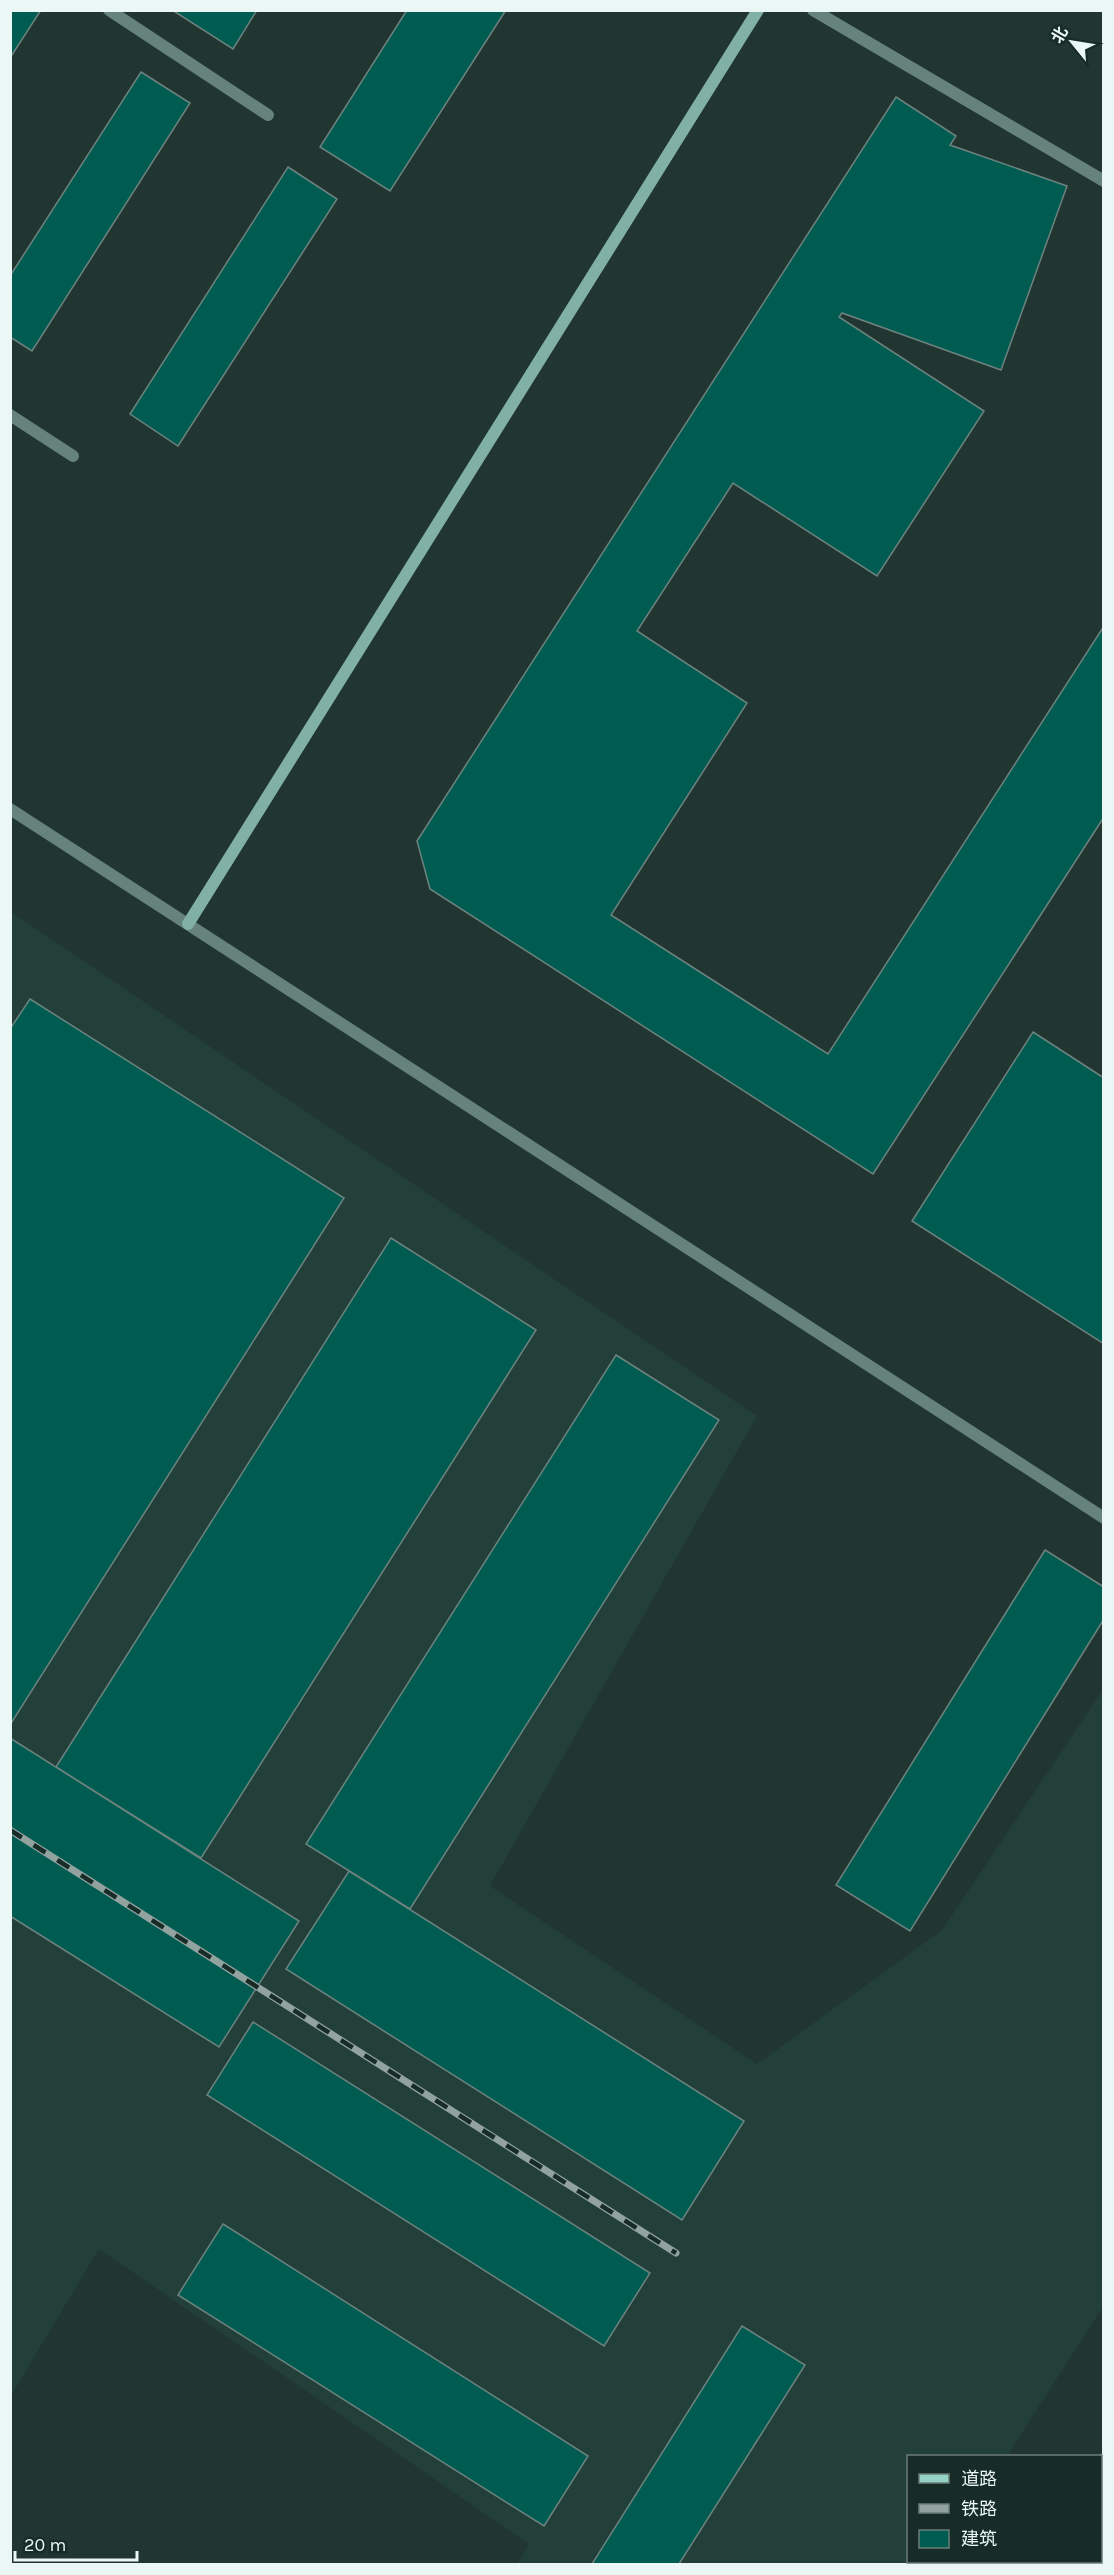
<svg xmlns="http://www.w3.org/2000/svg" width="1114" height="2575" viewBox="0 0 1114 2575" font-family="Karla,'Noto Sans SC',sans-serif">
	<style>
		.built { fill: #223f3a }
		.building { fill: #005b51; stroke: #6d837f; stroke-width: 1.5 }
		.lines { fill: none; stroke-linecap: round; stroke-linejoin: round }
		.lane { stroke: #65827c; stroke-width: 12 }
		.street { stroke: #65827c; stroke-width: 12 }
		.secondary { stroke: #81b0a7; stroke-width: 12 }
		.primary { stroke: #96d3c7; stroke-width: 15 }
		.rail-casing { stroke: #92a29f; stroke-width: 7 }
		.rail { stroke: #172b27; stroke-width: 4.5; stroke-dasharray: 14; stroke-linecap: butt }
	</style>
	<rect width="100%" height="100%" fill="#213531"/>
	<path class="built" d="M11,912l746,504 -267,470 267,178 185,-134 162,-242 -1,619 -96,149h-99v106h32l-2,2h-421l12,-20 -430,-295 -88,147z"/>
	<g class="building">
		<path d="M10,10h31l-31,48z"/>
		<path d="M172,10h85l-24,39z"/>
		<path d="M407,10h99l-116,181 -70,-44z"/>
		<path d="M141,72l49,31 -158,248 -22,-14v-61z"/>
		<path d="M896,97l60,39 -6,9 117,41 -66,184 -159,-57 -3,4 145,94 -107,165 -144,-93 -96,148 110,72 -136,212 217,139 276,-428v191l-231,357 -443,-285 -13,-48z"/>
		<path d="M288,167l49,32 -159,247 -48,-32z"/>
		<path d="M30,999l314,199 -334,527v-696z"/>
		<path d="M1033,1032l71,46v266l-192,-123z"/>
		<path d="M391,1238l145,92 -335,528 -145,-91z"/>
		<path d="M616,1355l103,65 -309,489 -104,-65z"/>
		<path d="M1045,1550l59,37v32l-194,312 -74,-46z"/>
		<path d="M10,1738l289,183 -80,126 -209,-131z"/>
		<path d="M349,1871l395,250 -62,99 -396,-251z"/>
		<path d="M253,2022l397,251 -46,73 -397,-251z"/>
		<path d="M223,2224l365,232 -44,70 -366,-231z"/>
		<path d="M742,2326l63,39 -126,199h-87z"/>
	</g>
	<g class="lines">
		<path class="lane" d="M10,415l63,41"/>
		<g class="street">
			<path d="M109,10l159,105"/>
			<path d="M813,10l291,171"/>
			<path d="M10,809l1094,709"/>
		</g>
		<path class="secondary" d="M188,924l570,-914"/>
		<g class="primary">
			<path d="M1100,2466l4,-5"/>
			<path d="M1038,2564l2,-2"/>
		</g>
		<defs>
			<path id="rail" d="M10,1830l666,423"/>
		</defs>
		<use href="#rail" class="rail-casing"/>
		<use href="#rail" class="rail"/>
	</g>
	<rect width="1114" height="2575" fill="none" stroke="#eaf7f4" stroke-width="24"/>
	<rect x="907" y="2455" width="195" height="108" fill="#172b27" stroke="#6b7d79" stroke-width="1.5"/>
	<rect x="919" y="2474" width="30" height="9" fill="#96d3c7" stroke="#6b7d79" stroke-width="1.5"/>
	<text x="961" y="2485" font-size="18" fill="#eaf7f4">道路</text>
	<rect x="919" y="2504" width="30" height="9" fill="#92a29f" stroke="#6b7d79" stroke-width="1.5"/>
	<text x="961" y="2515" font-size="18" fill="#eaf7f4">铁路</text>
	<rect x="919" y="2530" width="30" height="18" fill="#005b51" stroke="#6b7d79" stroke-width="1.5"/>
	<text x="961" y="2545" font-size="18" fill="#eaf7f4">建筑</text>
	<g transform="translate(1072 42) rotate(300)" stroke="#172b27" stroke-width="4.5" paint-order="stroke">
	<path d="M0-4.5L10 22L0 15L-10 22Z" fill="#eaf7f4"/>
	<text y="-9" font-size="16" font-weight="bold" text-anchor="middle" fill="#eaf7f4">北</text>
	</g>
	<path d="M15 2551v9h122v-9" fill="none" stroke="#eaf7f4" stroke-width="3"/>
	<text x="24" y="2551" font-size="18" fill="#eaf7f4" stroke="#172b27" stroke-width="4.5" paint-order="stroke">20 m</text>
</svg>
